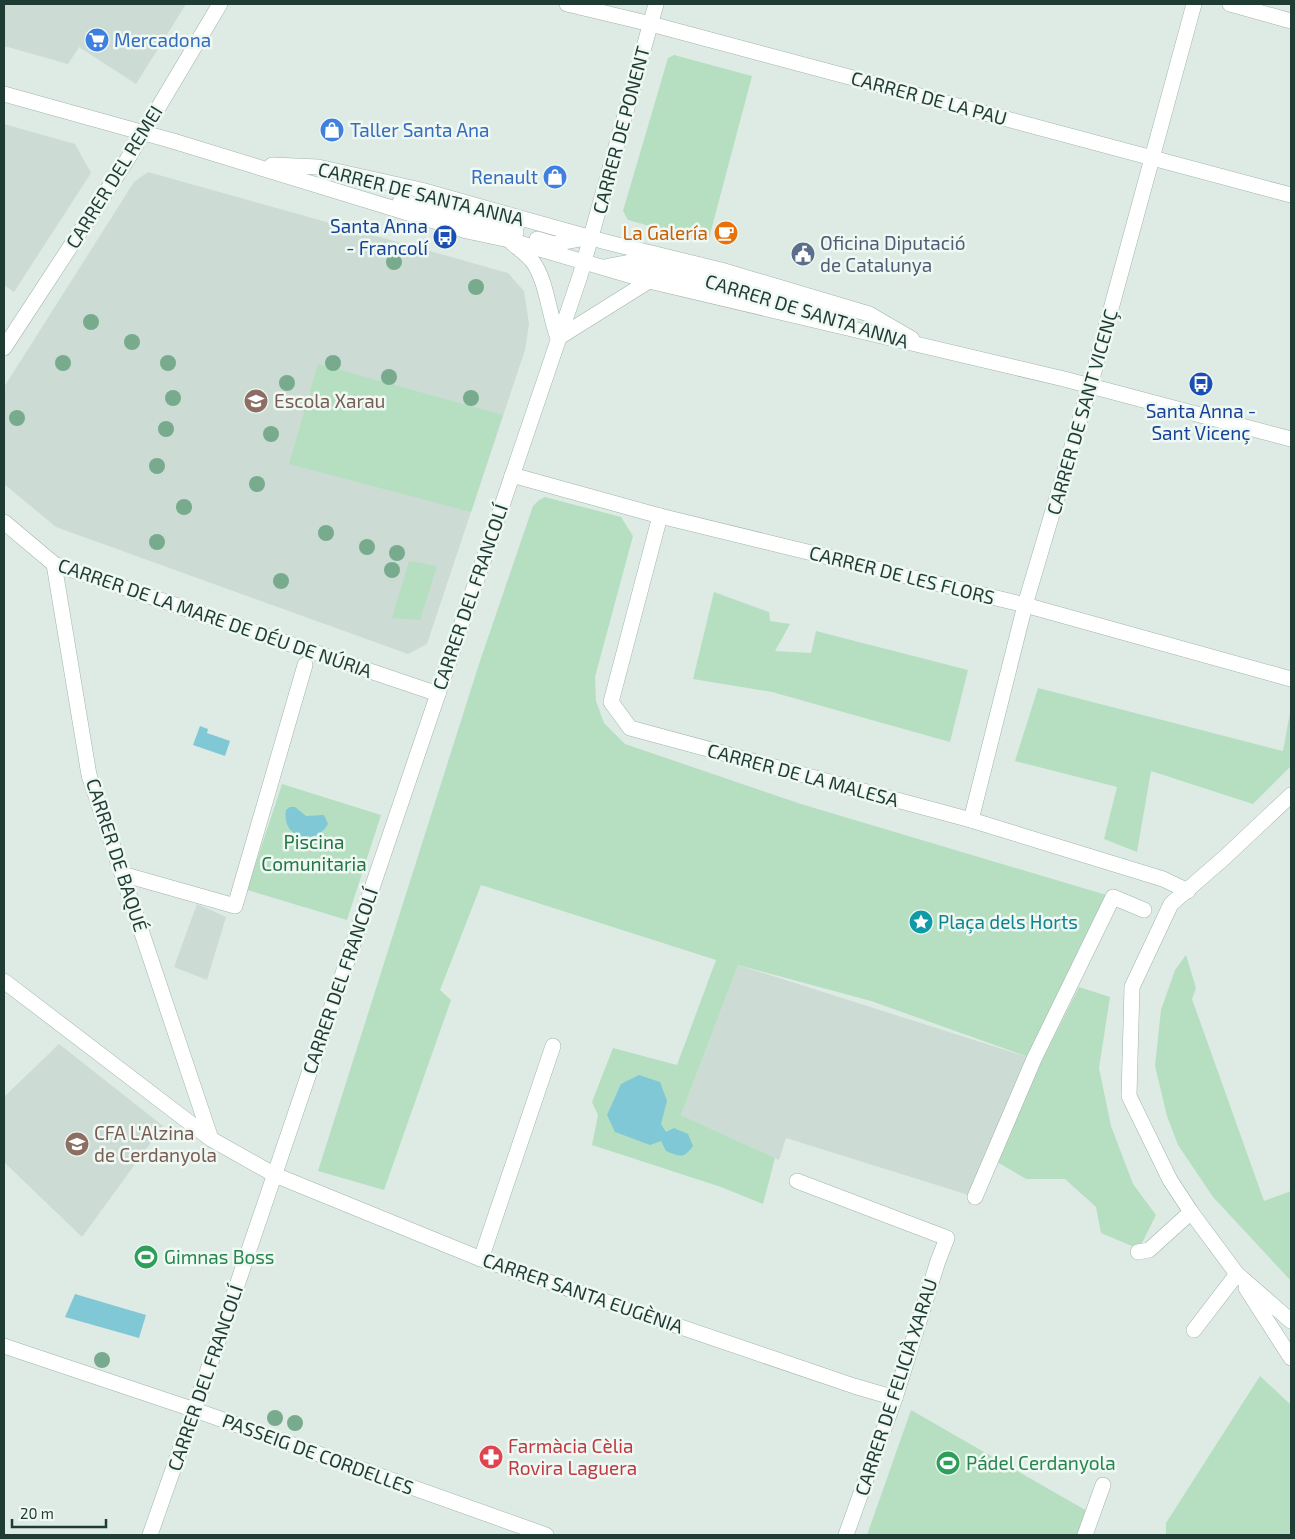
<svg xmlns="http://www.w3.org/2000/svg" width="1295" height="1539" viewBox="0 0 1295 1539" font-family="'Exo 2',sans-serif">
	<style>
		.built { fill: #ccdbd4 }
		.green { fill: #b5dfc0 }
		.water { fill: #81c8d6 }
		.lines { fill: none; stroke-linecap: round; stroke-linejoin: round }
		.lane-casing { stroke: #a1b3ac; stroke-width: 16 }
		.street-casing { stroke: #a1b3ac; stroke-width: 16 }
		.lane { stroke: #fff; stroke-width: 15 }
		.street { stroke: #fff; stroke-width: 15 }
		.tree { fill: #78ab8d }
		.labels { text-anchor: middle; stroke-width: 5; stroke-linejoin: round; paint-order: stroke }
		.shop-label { font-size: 19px; fill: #366cbe; stroke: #eff8f3; text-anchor: start }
		.street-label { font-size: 19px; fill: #1e3c34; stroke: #eff8f3 }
		.transit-label { font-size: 19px; fill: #164399; stroke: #eff8f3; text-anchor: end }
		.food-label { font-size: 19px; fill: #c56008; stroke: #eff8f3; text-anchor: end }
		.service-label { font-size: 19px; fill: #4e5e75; stroke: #eff8f3; text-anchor: start }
		.education-label { font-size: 19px; fill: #785e54; stroke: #eff8f3; text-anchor: start }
		.park-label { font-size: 19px; fill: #257645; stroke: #eff8f3 }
		.culture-label { font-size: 19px; fill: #0d838f; stroke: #eff8f3; text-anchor: start }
		.leisure-label { font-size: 19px; fill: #27864d; stroke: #eff8f3; text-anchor: start }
		.health-label { font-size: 19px; fill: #be3a42; stroke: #eff8f3; text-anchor: start }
	</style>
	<rect width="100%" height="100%" fill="#deebe5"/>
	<g class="built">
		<path d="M4,4h182l-50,80 -57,-37 -11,17 -64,-18z"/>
		<path d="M4,124l71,20 16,29 -77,119 -10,-7z"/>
		<path d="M148,172l360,101 16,18 5,33 -4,26 -98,294 -19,10 -352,-127 -52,-43v-97l130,-205z"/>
		<path d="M197,904l29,13 -19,63 -33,-13z"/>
		<path d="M738,965l296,94 -59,138 -189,-59 -7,22 -98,-45z"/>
		<path d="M59,1044l104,82 -81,111 -78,-75v-65z"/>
	</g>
	<g class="green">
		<path d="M674,55l78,21 -44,166 -80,-22 -5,-9 45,-153z"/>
		<path d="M318,364l185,51 -32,97 -182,-48z"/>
		<path d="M545,497l76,20 12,19 -38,141 1,24 8,22 21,21 176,60 312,93 -79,162 -163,-58 -133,-36 -57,150 94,43 -12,46 -42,-17 -129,-42 6,-30 -6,-13 21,-54 64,17 39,-105 -235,-75 -41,105 11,10 -67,190 -66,-19 161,-507 54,-158 6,-6z"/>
		<path d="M409,561l28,5 -17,54 -28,-2z"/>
		<path d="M714,592l55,20 1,9 20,3 -15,27 36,2 5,-22 152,39 -18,72 -178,-50 -79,-13z"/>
		<path d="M1038,688l245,63 8,-44v59l-38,38 -102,-33 -14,81 -33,-13 13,-52 -102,-26z"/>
		<path d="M282,784l99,31 -34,105 -100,-30z"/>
		<path d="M1186,955l10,33 -4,11 72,202 27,-10v90l-78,-84 -35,-52 -11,-29 -12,-50 6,-56 14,-40z"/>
		<path d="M1079,987l31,10 -11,71 12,58 22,58 23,31 -17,34 -38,-16 -5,-26 -31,-28h-39l-34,-20z"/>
		<path d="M1260,1376l31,29v130h-125v-12z"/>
		<path d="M911,1410l176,101 -9,24h-211z"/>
	</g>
	<g class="water">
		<path d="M200,726l8,3 -1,4 23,8 -5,15 -32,-11z"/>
		<path d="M290,807h5l11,9 18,-1 4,9c-12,22 -47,15 -42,-14z"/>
		<path d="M639,1075l21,7 7,19 -6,23 5,8 8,-4 14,6 5,12c-10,13 -12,11 -27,5l-5,-10 -11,4 -35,-13 -8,-17 14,-31z"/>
		<path d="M75,1294l71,21 -7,23 -74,-21z"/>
	</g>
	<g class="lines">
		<defs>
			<g id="lane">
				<path d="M1138,1252l11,-2 42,-38"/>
				<path d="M1194,1330l43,-56"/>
				<path d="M1085,1535l18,-50"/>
			</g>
			<g id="street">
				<path d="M567,4l84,20 640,171"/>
				<path d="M1230,4l61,17"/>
				<path d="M4,94l169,47 294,90 42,9 140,41 415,98 227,60"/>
				<path d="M272,165l46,2 103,23 185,52 115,28 148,44 43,25"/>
				<path d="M400,202l32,5 84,25"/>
				<path d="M537,239l17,5 32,-6"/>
				<path d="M512,243c7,6 16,12 21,19 14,20 16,53 25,76"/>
				<path d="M604,267l26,-5 65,15 138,39"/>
				<path d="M558,338l91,-57"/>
				<path d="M4,348l123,-188 93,-156"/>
				<path d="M512,475l148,41 365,89 266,74"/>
				<path d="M660,516l-49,186 19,26 341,92 192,59 25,12"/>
				<path d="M4,522l50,42 384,130"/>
				<path d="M54,564l35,211 122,364"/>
				<path d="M1291,795l-67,63 -53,46 -39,83 -3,109 41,84 21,32 46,62 54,47"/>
				<path d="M971,820l54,-215 65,-219 104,-382"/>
				<path d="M122,874l113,32 70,-241"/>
				<path d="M4,981l207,158 64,36 206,84 373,127 41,12"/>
				<path d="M797,1181l150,57 -9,23 -43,137 -49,137"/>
				<path d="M975,1197l59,-138 79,-162 31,13"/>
				<path d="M481,1259l72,-213"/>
				<path d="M1246,1288l45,70"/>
				<path d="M4,1346l191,64 351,125"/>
				<path d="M150,1535l65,-185 365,-1074 76,-272"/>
			</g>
		</defs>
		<use href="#lane" class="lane-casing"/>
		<use href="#street" class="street-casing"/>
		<use href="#lane" class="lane"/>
		<use href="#street" class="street"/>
	</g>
	<g class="tree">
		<circle cx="394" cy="262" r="8"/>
		<circle cx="476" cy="287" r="8"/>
		<circle cx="91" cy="322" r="8"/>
		<circle cx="132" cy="342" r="8"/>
		<circle cx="63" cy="363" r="8"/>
		<circle cx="168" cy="363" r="8"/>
		<circle cx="333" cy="363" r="8"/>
		<circle cx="389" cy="377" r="8"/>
		<circle cx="287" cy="383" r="8"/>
		<circle cx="173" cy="398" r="8"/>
		<circle cx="471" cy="398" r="8"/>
		<circle cx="17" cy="418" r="8"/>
		<circle cx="166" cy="429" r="8"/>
		<circle cx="271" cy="434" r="8"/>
		<circle cx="157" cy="466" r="8"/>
		<circle cx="257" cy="484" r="8"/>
		<circle cx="184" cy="507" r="8"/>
		<circle cx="326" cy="533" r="8"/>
		<circle cx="157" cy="542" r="8"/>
		<circle cx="367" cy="547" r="8"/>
		<circle cx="397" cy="553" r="8"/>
		<circle cx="392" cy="570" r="8"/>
		<circle cx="281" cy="581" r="8"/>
		<circle cx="102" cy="1360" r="8"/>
		<circle cx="275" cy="1418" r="8"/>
		<circle cx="295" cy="1423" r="8"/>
	</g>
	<defs>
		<symbol id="supermarket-disc" viewBox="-11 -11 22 22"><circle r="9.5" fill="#3f7fe0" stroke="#eff8f3"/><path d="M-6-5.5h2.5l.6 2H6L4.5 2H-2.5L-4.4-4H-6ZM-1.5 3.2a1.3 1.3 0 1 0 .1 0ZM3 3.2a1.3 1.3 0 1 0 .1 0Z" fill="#fff"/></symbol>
		<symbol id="shop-disc" viewBox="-11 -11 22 22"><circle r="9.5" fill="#3f7fe0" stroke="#eff8f3"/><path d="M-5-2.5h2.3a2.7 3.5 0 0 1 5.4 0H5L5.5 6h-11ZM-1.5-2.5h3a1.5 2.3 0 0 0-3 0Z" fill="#fff"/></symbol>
		<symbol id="cafe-disc" viewBox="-11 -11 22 22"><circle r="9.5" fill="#e8710a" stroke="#eff8f3"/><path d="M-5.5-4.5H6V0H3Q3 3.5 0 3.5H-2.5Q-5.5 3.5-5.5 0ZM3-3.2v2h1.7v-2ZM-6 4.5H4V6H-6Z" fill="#fff"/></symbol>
		<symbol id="bus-disc" viewBox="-11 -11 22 22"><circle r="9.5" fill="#1a4fb4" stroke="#eff8f3"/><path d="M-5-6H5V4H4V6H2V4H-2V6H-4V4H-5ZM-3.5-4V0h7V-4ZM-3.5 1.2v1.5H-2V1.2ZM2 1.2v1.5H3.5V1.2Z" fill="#fff"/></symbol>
		<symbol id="civic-disc" viewBox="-11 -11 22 22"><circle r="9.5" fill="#5c6f8a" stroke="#eff8f3"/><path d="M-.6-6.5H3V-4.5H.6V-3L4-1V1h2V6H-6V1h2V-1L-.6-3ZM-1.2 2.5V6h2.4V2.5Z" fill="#fff"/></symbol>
		<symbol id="school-disc" viewBox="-11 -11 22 22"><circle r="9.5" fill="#8d6e63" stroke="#eff8f3"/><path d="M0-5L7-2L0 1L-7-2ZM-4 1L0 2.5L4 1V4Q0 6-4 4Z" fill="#fff"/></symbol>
		<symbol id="sight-disc" viewBox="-11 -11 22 22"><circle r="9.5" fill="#0f9aa8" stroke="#eff8f3"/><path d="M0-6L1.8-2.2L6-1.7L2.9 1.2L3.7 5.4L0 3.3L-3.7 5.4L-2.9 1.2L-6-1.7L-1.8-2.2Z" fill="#fff"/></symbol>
		<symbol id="stadium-disc" viewBox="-11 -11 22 22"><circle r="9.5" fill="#2e9e5b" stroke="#eff8f3"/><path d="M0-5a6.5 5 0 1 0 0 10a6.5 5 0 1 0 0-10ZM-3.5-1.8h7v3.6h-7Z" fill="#fff"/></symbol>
		<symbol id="pharmacy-disc" viewBox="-11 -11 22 22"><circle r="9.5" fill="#e0444e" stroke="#eff8f3"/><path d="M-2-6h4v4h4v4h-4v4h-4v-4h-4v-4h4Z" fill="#fff"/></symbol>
	</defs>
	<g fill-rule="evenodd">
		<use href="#supermarket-disc" x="83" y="26" width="28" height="28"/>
		<use href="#shop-disc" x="318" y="116" width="28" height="28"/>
		<use href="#shop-disc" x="541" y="163" width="28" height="28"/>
		<use href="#cafe-disc" x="712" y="219" width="28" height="28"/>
		<use href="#bus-disc" x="431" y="223" width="28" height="28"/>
		<use href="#civic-disc" x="789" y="240" width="28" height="28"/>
		<use href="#bus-disc" x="1187" y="370" width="28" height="28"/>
		<use href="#school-disc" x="242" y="387" width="28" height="28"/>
		<use href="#sight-disc" x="907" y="908" width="28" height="28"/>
		<use href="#school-disc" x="63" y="1130" width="28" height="28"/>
		<use href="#stadium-disc" x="132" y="1243" width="28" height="28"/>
		<use href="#pharmacy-disc" x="477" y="1443" width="28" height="28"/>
		<use href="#stadium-disc" x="934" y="1449" width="28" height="28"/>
	</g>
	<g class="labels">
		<g class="shop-label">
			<text x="114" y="47">Mercadona</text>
			<text x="350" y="137">Taller Santa Ana</text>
			<text x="538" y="184" text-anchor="end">Renault</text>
		</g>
		<g class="street-label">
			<text transform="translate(929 98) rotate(15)" y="7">CARRER DE LA PAU</text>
			<text transform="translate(621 130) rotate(-75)" y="7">CARRER DE PONENT</text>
			<text transform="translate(114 177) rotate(-58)" y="7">CARRER DEL REMEI</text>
			<text transform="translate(421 194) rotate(14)" y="7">CARRER DE SANTA ANNA</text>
			<text transform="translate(807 311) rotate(17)" y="7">CARRER DE SANTA ANNA</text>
			<text transform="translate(1082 412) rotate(-74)" y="7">CARRER DE SANT VICENÇ</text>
			<text transform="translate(902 575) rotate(14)" y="7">CARRER DE LES FLORS</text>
			<text transform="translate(470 597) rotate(-71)" y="7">CARRER DEL FRANCOLÍ</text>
			<text transform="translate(215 618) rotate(19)" y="7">CARRER DE LA MARE DE DÉU DE NÚRIA</text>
			<text transform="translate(803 775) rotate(15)" y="7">CARRER DE LA MALESA</text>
			<text transform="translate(117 855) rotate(72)" y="7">CARRER DE BAQUÉ</text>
			<text transform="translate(340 981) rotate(-71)" y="7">CARRER DEL FRANCOLÍ</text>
			<text transform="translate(583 1293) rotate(19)" y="7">CARRER SANTA EUGÈNIA</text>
			<text transform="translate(205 1378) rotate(-71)" y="7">CARRER DEL FRANCOLÍ</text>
			<text transform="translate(896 1387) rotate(-72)" y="7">CARRER DE FELICIÀ XARAU</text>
			<text transform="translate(318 1454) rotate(20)" y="7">PASSEIG DE CORDELLES</text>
		</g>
		<g class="transit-label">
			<text x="428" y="233">Santa Anna<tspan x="428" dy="22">- Francolí</tspan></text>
			<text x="1201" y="418" text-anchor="middle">Santa Anna -<tspan x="1201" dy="22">Sant Vicenç</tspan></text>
		</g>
		<g class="food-label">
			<text x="708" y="240">La Galería</text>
		</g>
		<g class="service-label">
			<text x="820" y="250">Oficina Diputació<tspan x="820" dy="22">de Catalunya</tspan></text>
		</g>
		<g class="education-label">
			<text x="274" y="408">Escola Xarau</text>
			<text x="94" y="1140">CFA L'Alzina<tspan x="94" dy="22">de Cerdanyola</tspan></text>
		</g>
		<g class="park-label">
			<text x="314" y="849">Piscina<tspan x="314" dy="22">Comunitaria</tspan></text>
		</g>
		<g class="culture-label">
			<text x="938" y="929">Plaça dels Horts</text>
		</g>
		<g class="leisure-label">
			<text x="164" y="1264">Gimnas Boss</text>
			<text x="966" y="1470">Pádel Cerdanyola</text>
		</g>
		<g class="health-label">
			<text x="508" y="1453">Farmàcia Cèlia<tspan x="508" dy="22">Rovira Laguera</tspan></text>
		</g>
	</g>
	<rect width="1295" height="1539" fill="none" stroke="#1e3c34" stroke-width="10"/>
	<path d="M12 1519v8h94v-8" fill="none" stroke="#1e3c34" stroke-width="2.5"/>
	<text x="20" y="1519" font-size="15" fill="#1e3c34" stroke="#eff8f3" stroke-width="4" paint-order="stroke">20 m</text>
</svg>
